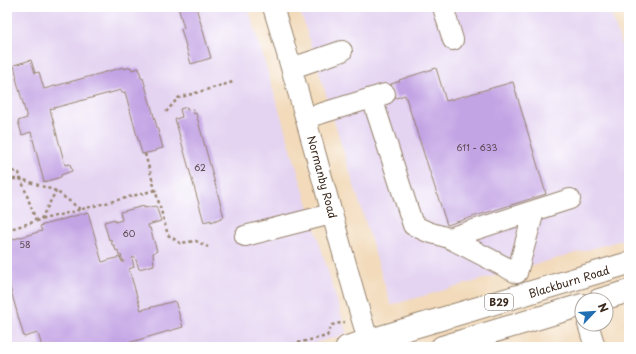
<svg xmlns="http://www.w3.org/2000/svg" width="636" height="354" viewBox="0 0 636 354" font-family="'Playpen Sans',sans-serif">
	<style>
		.built { fill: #e4d3f1 }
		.building { fill: #c2a3e4 }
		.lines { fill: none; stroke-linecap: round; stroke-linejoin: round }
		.minor-casing { stroke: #96826c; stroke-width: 22 }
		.major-casing { stroke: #96826c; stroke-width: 24 }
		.path { stroke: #96826c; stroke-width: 2.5; stroke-dasharray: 3 3; stroke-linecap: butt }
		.minor { stroke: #fff; stroke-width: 20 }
		.major { stroke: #fff; stroke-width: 22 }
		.labels { text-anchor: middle; stroke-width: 3; stroke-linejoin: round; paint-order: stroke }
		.number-label { font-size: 9px; fill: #5d4850 }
		.shield { fill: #fff; stroke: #766a62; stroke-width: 1 }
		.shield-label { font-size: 10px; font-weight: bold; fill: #3b2a1e }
		.street-label { font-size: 11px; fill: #3b2a1e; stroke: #fff }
	</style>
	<rect width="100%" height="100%" fill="#fff"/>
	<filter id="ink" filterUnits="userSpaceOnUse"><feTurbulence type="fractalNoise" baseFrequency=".025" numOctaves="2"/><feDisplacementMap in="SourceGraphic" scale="8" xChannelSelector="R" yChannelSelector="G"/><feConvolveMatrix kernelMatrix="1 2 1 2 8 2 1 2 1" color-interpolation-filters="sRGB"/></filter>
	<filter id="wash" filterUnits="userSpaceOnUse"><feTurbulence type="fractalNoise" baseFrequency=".012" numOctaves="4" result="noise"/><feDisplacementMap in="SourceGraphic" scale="16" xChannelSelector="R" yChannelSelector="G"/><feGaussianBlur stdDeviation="0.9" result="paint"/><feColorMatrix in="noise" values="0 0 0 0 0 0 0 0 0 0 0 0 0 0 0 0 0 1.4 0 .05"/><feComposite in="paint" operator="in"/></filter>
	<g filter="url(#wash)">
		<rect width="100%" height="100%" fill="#f2daba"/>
		<g class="built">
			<path d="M7,7h241l99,327 -46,13h-294z"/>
			<path d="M299,7h310l20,62v169l-238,67z"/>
		</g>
		<g id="blocks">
			<g class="building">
				<path d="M178,7h18l15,51 -20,6 -10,-35 3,-1z"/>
				<path d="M31,60l4,13 4,-1 5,17 80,-22v2l7,-2 1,3 7,-2 2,10h2l20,70 -8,2 1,1 -14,3 -17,-62 -3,1 -1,-3 -71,19 15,56 5,-1 2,7 -11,4v2l-17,5 -13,-50 -9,3 -4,-14 9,-3 -11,-40h1l-3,-13z"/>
				<path d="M436,68l10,33 67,-19 33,112 -99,31 -42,-130 -9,3 -5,-14 9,-3 -1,-1z"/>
				<path d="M187,107v3l6,-1 1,5 2,-1 28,104 -13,5v-2l-7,2 -29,-103 7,-2 -2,-8z"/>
				<path d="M144,206v2l12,-2 5,15 -13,4 1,3h1l7,23 -4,2 1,12 -15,4 -4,-12 -3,1 2,9 -5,2 12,41 34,-9 8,26 -69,20h-72l-4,-14 -14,4 -17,-60v-36l35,-10 -2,-5 48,-14 14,50 18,-5 2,5h2v-2l-1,1 -2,-6 -2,1 -1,-6 -2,1 -2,-6h-2l-1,-6 -2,1 -5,-18 11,-3v3l7,-2 -2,-8z"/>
			</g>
		</g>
	</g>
	<g filter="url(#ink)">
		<use href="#blocks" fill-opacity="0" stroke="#96826c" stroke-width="1"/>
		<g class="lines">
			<defs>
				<g id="minor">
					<path d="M273,7c35,113 63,227 97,340"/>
					<path d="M443,7l10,33"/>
					<path d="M292,68l50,-17"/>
					<path d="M372,98l41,127 15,7 21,6 121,-39"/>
					<path d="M306,118l79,-24"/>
					<path d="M245,236l86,-22"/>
					<path d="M449,238l68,35 17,-62"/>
					<path d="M588,324l7,23"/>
				</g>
				<g id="major">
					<path d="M599,300l30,-9"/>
					<path d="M347,347l282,-84"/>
					<path d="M442,347l140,-42"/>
				</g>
			</defs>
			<use href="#minor" class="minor-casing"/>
			<use href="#major" class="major-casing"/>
			<g class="path">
				<path d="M166,112l12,-14 55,-16"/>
				<path d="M145,154l23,81 12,8 16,-2 12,6"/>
				<path d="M7,169l12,4 17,48"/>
				<path d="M7,179h14l35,12 24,18"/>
				<path d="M41,219l15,-28"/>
				<path d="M7,230l33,-10 116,-30"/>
				<path d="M280,347l47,-11 5,-11 13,-3"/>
			</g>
			<use href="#minor" class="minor"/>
			<use href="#major" class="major"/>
		</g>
	</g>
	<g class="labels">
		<g class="number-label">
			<text x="477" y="151">611 - 633</text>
			<text x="200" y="171">62</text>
			<text x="129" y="237">60</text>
			<text x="25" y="248">58</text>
		</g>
		<rect class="shield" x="485" y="294" width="28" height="16" rx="3"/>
		<g class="shield-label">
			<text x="499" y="306">B29</text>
		</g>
		<g class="street-label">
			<text transform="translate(322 177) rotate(75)" y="4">Normanby Road</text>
			<text transform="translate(569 282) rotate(-17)" y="4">Blackburn Road</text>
		</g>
	</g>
	<rect width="636" height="354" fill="none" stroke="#fff" stroke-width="24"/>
	<g transform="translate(594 312) rotate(65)"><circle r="19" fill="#ffffff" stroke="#b1aaa5"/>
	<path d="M0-3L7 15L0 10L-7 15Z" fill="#1f6fb2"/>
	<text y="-6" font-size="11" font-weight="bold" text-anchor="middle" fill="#3b2a1e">N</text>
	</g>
</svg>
